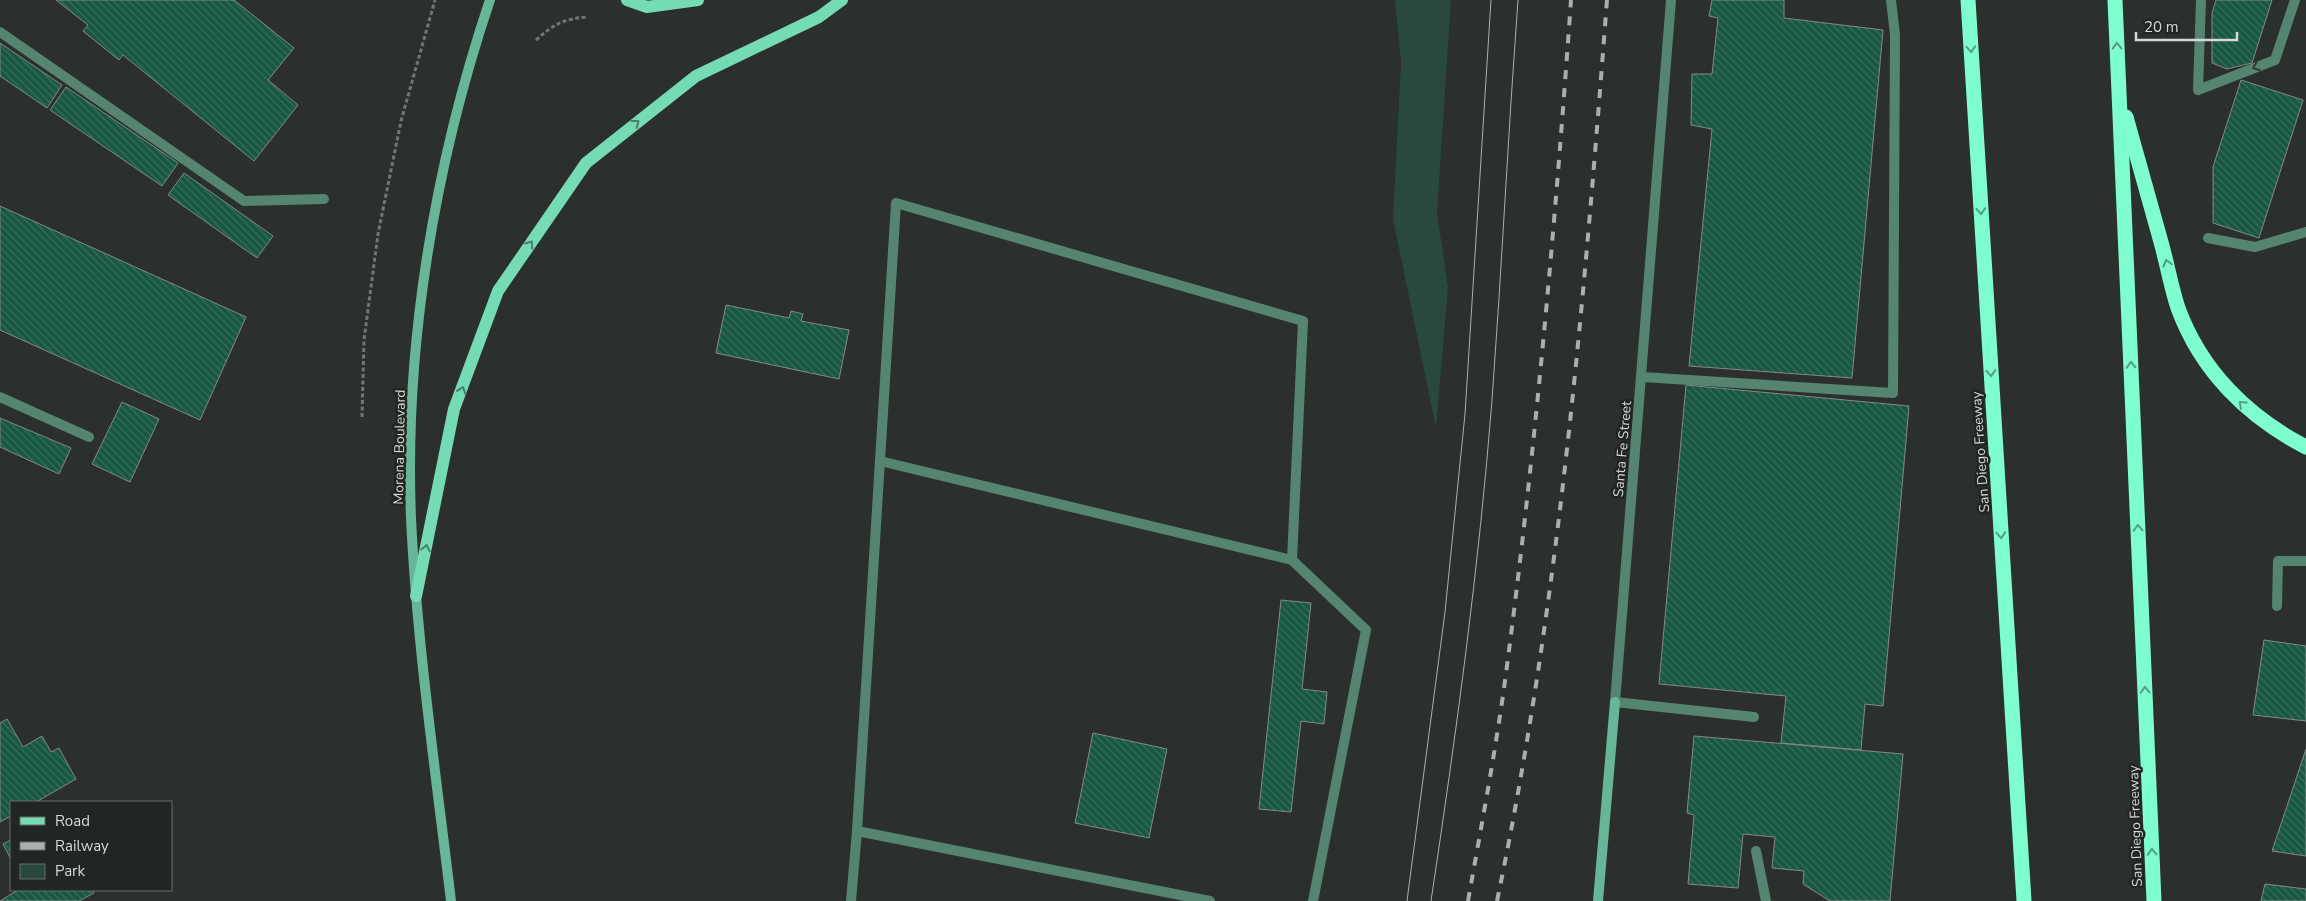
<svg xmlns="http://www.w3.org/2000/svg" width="2306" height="901" viewBox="0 0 2306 901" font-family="'Nunito Sans',sans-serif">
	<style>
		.green { fill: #28493c }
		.building { fill: url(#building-back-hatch); stroke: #848a87 }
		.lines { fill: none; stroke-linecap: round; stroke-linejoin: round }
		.path { stroke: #737675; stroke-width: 3; stroke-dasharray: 4 2.5; stroke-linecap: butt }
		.lane { stroke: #558571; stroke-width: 10 }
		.street { stroke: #558571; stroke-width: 10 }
		.secondary { stroke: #67b697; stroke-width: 10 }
		.primary { stroke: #74dbb4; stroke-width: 12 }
		.highway { stroke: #7efecf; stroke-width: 15 }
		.tram { stroke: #acafae; stroke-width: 1 }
		.rail { stroke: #acafae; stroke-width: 4; stroke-dasharray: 9 9; stroke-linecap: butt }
		.oneway { stroke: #549d82 }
		.oneway2 { stroke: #2e3e36 }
		.oneway3 { stroke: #4a806c }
		.labels { text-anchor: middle; stroke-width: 5; stroke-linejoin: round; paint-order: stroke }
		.street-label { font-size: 14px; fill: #d5d8d7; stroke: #212623 }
	</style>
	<defs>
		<pattern id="building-back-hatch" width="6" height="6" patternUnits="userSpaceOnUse" patternTransform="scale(1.25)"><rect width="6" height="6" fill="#185742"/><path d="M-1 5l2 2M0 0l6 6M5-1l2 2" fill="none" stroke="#396e5d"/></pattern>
	</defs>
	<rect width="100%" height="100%" fill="#2b2f2d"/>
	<path class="green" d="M1395,0h56l-14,213 11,74 -12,141 -43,-209 8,-156z"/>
	<g class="building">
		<path d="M56,0h178l60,48 -26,32 30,25 -44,56 -131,-106 -4,5 -36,-29 5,-6z"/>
		<path d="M1712,0h72v18l99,12 -31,348 -163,-12 23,-237 -21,-4 1,-51h20l6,-56 -9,-2z"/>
		<path d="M2216,0h56l-20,63 -25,6 -15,-6v-50z"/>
		<path d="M0,43l62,42 -15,23 -47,-32z"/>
		<path d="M2241,80l62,20 -44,138 -46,-15v-56z"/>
		<path d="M66,87l112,76 -16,23 -112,-76z"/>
		<path d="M184,173l89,63 -16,22 -89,-63z"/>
		<path d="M0,206l246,111 -46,103 -200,-90z"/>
		<path d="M726,305l63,13 2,-7 12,3 -2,7 48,9 -10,49 -123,-26z"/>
		<path d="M1686,385l223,21 -26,300 -18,-2 -4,46 -80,-7 5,-47 -127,-12z"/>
		<path d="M122,402l37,17 -29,63 -38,-18z"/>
		<path d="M0,418l71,30 -12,26 -59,-27z"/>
		<path d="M1281,600l30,3 -9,86 25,3 -3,32 -23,-3 -10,91 -32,-3z"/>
		<path d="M2264,640l42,6v75l-53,-6z"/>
		<path d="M7,719l16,28 19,-11 9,16 8,-4 17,31 -40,23h-25v14l-11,6v-99z"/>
		<path d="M1093,733l74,16 -18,89 -74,-15z"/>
		<path d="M1694,736l209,18 -13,147h-60l-27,-17 1,-13 -32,-3 3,-31 -32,-3 -5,54 -50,-4 6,-69 -7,-2z"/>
		<path d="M2306,749v107l-34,-5z"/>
		<path d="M11,840v19l-8,-15z"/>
		<path d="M2265,884l41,5v12h-45z"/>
		<path d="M18,890h75l1,3 -15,8h-79z"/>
	</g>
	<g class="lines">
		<g class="path">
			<path d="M536,40c18,-16 27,-21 51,-23"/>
			<path d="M362,417l2,-77 14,-106 23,-113 34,-121"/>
		</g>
		<g class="lane">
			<path d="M2201,0l-3,90 77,-30 20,-60"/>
			<path d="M0,32l244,169 80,-2"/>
			<path d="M2208,238l47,9 51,-15"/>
			<path d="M1642,377l251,16 2,-358 -4,-35"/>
			<path d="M0,397l89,40"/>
			<path d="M880,461l412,99"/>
			<path d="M2277,606l1,-45h28"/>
			<path d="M1615,702l139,15"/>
			<path d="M857,831l39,-628 407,118 -11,239 74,70 -53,271"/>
			<path d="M1756,851l10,50"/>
			<path d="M851,901l6,-70 353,70"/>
		</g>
		<path class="street" d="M1615,702l56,-702"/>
		<g class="secondary">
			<path d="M451,901c-15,-127 -34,-255 -40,-383 -7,-172 24,-355 79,-518"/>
			<path d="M1598,901l17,-199"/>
		</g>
		<g class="primary">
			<path d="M627,0l20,7 51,-7"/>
			<path d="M416,596l38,-187 44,-118 88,-128 110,-87 123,-59 23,-17"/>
		</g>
		<g class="highway">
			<path d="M1968,0l56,901"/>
			<path d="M2115,0l39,901"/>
			<path d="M2126,117c12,42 23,83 35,125 6,21 10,45 17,66 23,63 70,109 128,139"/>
		</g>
		<g class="tram">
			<path d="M1407,901l38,-289 20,-198 26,-414"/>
			<path d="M1431,901c25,-166 48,-334 61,-501 10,-133 16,-267 26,-400"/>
		</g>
		<g class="rail">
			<path d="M1468,901c13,-73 27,-147 37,-220 30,-226 50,-454 66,-681"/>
			<path d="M1497,901c62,-297 87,-599 110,-901"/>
		</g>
	</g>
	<defs><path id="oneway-chevron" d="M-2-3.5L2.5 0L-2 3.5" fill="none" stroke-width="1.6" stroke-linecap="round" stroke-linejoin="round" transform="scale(1.25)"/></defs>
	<g class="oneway">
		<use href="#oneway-chevron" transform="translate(2117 46) rotate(-92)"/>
		<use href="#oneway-chevron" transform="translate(1971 49) rotate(86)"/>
		<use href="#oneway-chevron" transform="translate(1981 211) rotate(86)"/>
		<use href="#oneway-chevron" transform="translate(2167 263) rotate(-105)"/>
		<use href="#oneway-chevron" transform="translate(2131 365) rotate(-92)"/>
		<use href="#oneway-chevron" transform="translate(1991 373) rotate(86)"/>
		<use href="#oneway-chevron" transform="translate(2242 404) rotate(-138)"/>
		<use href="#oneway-chevron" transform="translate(2138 528) rotate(-92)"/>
		<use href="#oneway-chevron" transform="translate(2001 535) rotate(86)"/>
		<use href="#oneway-chevron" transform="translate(2145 690) rotate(-92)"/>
		<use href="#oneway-chevron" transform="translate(2152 852) rotate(-92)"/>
	</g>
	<use class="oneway2" href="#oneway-chevron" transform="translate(2256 67) rotate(159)"/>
	<g class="oneway3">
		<use href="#oneway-chevron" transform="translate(636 123) rotate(-38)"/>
		<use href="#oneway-chevron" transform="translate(530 244) rotate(-55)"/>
		<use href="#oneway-chevron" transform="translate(462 390) rotate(-70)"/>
		<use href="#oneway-chevron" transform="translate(426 548) rotate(-78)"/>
	</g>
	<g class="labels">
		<g class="street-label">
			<text transform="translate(399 447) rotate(-89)" y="5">Morena Boulevard</text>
			<text transform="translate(1622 449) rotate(-85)" y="5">Santa Fe Street</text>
			<text transform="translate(1980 452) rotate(-94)" y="5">San Diego Freeway</text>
			<text transform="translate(2135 826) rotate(-92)" y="5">San Diego Freeway</text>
		</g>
	</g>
	<rect x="10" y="801" width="162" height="90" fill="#212623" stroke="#696d6b"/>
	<rect x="20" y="817" width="25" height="8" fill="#74dbb4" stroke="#696d6b"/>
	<text x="55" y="826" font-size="15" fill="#d5d8d7">Road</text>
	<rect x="20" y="842" width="25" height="8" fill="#acafae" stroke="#696d6b"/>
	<text x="55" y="851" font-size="15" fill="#d5d8d7">Railway</text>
	<rect x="20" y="864" width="25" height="15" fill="#28493c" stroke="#696d6b"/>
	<text x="55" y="876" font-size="15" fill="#d5d8d7">Park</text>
	<path d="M2136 32v8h101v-8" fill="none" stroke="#d5d8d7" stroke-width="2.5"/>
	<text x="2144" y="32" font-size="15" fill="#d5d8d7" stroke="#212623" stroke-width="4" paint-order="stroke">20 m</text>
</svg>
